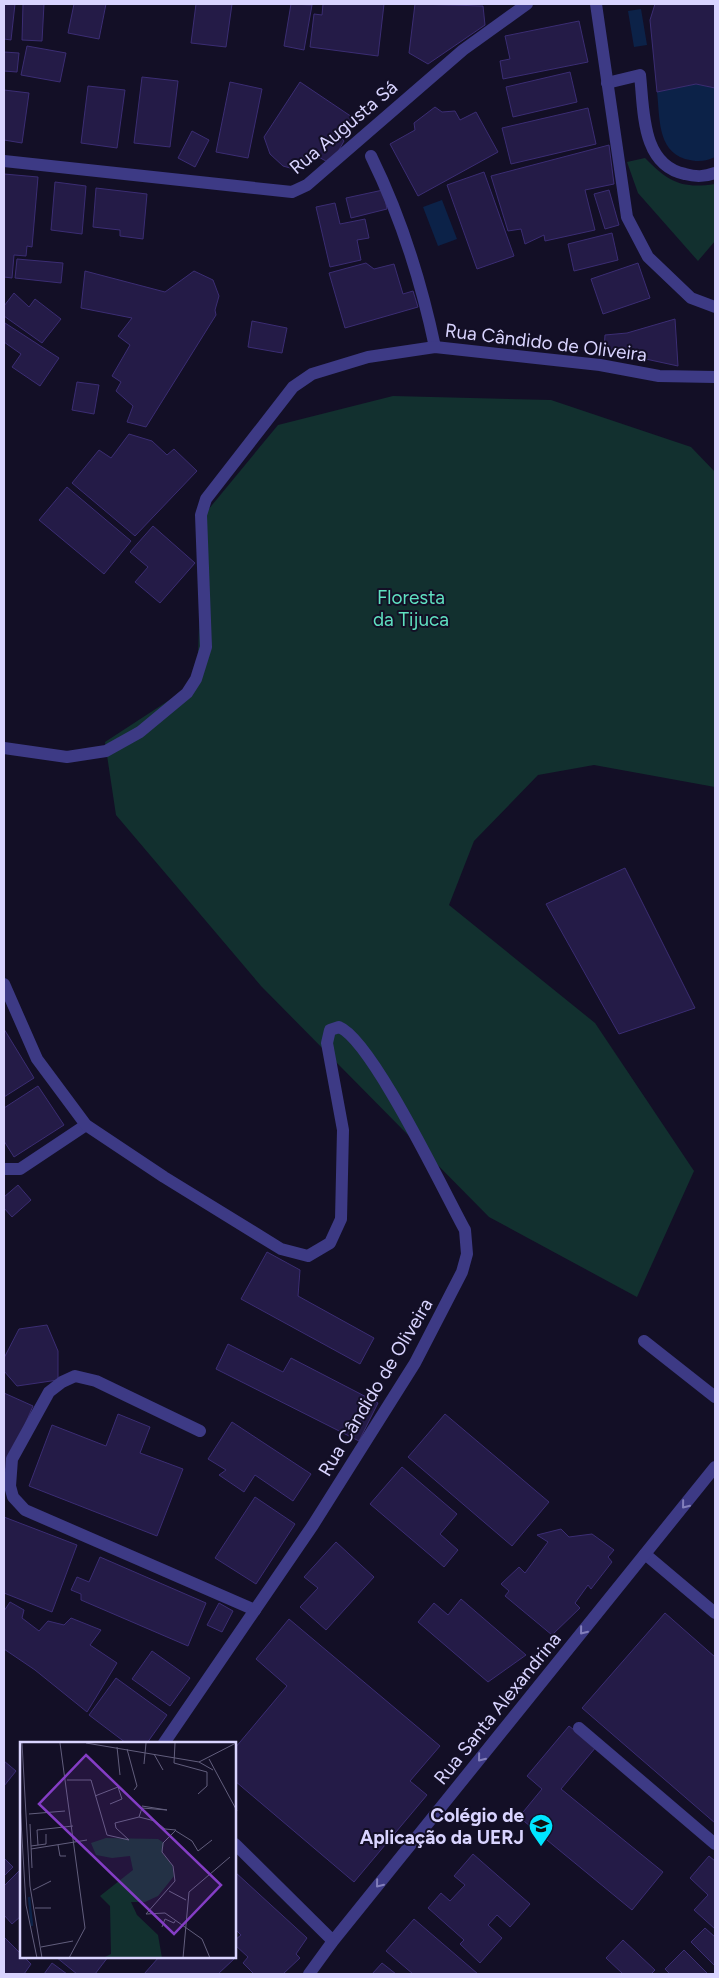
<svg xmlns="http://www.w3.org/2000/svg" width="719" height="1978" viewBox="0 0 719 1978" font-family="Figtree,sans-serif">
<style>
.green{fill:#12302f}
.water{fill:#0c2248}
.building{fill:#241b47;stroke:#3b2d73}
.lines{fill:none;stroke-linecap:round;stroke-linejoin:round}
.lane{stroke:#3d3a85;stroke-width:12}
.street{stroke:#3d3a85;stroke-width:12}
.oneway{stroke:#837fbc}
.labels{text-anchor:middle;stroke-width:4;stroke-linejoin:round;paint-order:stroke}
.street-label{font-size:19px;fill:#d9d4ff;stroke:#130f26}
.park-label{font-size:19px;fill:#5fe0c0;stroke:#130f26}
.poi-label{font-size:19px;font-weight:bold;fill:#d9d4ff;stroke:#130f26;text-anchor:end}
.inset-river{fill:none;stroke:#0c2248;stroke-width:2.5}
.inset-road{fill:none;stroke:#625e7d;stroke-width:1}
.view{fill:#843dc5;fill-opacity:0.15;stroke:#843dc5;stroke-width:2.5}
.inset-edge{fill:none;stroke:#d9d4ff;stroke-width:2.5}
</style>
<rect width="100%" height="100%" fill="#130f26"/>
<path class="green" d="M645,158c24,24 36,31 70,26v57l-17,20 -60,-68 -11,-31z
M393,396l158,4 140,47 24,25v315l-121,-22 -56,10 -64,66 -25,64 146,118 99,148 -57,126 -148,-80 -228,-231 -145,-171 -11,-73 92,-60 6,-166 75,-91z"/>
<path class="water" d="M641,9l6,36 -13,2 -6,-36z
M696,84l19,4v69c-10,5 -18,5 -30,2 -28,-9 -25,-42 -28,-67z
M442,200l15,39 -19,7 -15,-39z"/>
<path class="building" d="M4,4h11l-4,36 -7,-1z
M23,4h21l-2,37 -20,-1z
M74,4h32l-7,35 -31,-6z
M196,4h36l-6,43 -35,-4z
M291,4l21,1 -8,45 -20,-4z
M323,4h61l-6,52 -68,-9 4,-33 8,1z
M415,4l68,2 2,19 -57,39 -19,-11z
M655,4h60v84l-19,-4 -39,8 -7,-72z
M579,21l9,41 -85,17 -3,-18 10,-2 -5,-23z
M27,46l39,7 -6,29 -39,-7z
M4,52l15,1 -2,19 -13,-1z
M570,72l7,30 -64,15 -7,-30z
M142,77l36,4 -8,66 -36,-4z
M230,82l32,7 -14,69 -32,-6z
M300,82l52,35 -12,19 4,5 -13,23 -14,-8 -20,14 -14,-4 -13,-12 -6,-17z
M88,86l37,4 -8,58 -36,-5z
M4,90l25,3 -7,50 -18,-3z
M435,107l7,5 13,-1 5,9 16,-8 22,40 -80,44 -28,-52 25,-14 -1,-7z
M588,108l8,36 -85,20 -9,-36z
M192,131l17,9 -14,27 -17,-9z
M609,145l5,39 -29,6 10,40 -50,11 -1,-6 -19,9 -4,-15 -13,2 -17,-55z
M484,172l30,84 -37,13 -30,-84z
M4,174l34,3 -6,70 -5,-1 -1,10 -12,-1 -2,23 -8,-1z
M55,182l31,4 -4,48 -31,-4z
M96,188l51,6 -4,45 -23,-3v-6l-27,-3z
M383,190l4,19 -36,9 -5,-20z
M609,190l10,35 -14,4 -11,-35z
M335,203l5,21 25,-5 4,19 -12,2 4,20 -31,7 -14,-60z
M612,233l6,27 -44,11 -6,-27z
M17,259l46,4 -2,20 -46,-5z
M366,263l8,6 20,-5 9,30 10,-3 5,16 -73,21 -16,-55z
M638,263l12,35 -47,16 -12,-35z
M85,271l80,21 29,-21 19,9 6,16 -4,14 1,5 -70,112 -19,-5 6,-16 -17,-15 5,-9 -9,-6 18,-31 -12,-9 14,-18 -51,-10z
M14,293l15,14 6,-8 26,20 -19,24 -38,-27v-10z
M675,319l3,47 -74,-16 1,-15 22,-2z
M252,321l35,7 -5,25 -34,-6z
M5,323l54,35 -19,28 -28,-19 9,-13 -17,-12z
M77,382l22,3 -5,29 -22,-4z
M129,434l23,7 15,14 7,-6 23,22 -62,65 -63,-53 27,-33 12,8z
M67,487l64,54 -27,33 -65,-54z
M153,526l42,37 -35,40 -25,-21 13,-15 -18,-15z
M625,868l70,140 -76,26 -73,-130z
M4,1029l30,49 -30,19z
M38,1086l26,39 -50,32 -10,-16v-33z
M18,1185l13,15 -19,17 -8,-9v-11z
M267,1252l33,18 -2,26 76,42 -14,26 -119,-65z
M47,1325l11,26v29l-41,6 -13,-15v-13l15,-29z
M228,1344l55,28 8,-14 87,45 -19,38 -143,-72z
M4,1393l29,13 -29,67z
M118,1414l32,13 -10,26 43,16 -26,67 -128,-50 23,-61 54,21z
M445,1414l104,88 -37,44 -104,-89z
M232,1422l79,52 -18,27 -38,-26 -11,17 -25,-17 7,-5 -18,-11z
M402,1467l55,47 -17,20 18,16 -14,17 -74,-63z
M255,1497l40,27 -39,60 -41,-26z
M4,1517l73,28 -25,67 -48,-19z
M561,1529l8,8 23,-3 22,16 -6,7 4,5 -21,27 -3,-4 -13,18 5,5 -28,27 -47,-39 4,-5 -8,-7 18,-17 6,6 23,-31 -11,-7z
M336,1542l38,35 -48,53 -26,-23 18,-19 -14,-11z
M100,1557l106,46 -18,43 -107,-46v-6l-10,-4 6,-13 12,5z
M461,1599l65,56 -38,27 -70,-60 16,-19 14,12z
M10,1602l14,8 -2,8 17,13 9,-10 16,4 7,-7 30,12 -11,15 27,18 -30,49 -52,-42 -31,-21v-38z
M219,1603l14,8 -11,21 -15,-7z
M665,1613l50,44v166l-133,-115z
M289,1619l151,127 -30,35 17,14 -73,87 -119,-101v-33l52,-62 -31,-27z
M152,1651l38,27 -20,28 -38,-27z
M116,1678l51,37 -20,28h-21l-37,-28z
M569,1726l27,21 -35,42 102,83 -31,38 -113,-93 23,-28 -15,-13z
M4,1761l12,10 -12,15z
M473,1854l57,50 -20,23 -13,-12 -9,10 14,13 -22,25 -20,-19 4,-4 -36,-32 13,-15 9,8 15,-16 -11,-9z
M709,1856l6,5v68l-21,-19 14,-15 -18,-17z
M4,1858l9,9 -9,9z
M21,1869v47l-9,8 -8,-9v-29z
M235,1872l72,66 -11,16 4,4 -17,16h-29l-11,-11 5,-6 -13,-12v-5l6,-5 -6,-6z
M414,1919l64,55h-65l-27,-23z
M705,1928l10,9v29l-24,-24z
M4,1937l27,27 -7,10h-20z
M623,1940l32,30 -4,4h-28l-17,-16z
M684,1950l24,24h-38l-5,-5z
M56,1957h52l-13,17h-18z
M159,1957h73l2,2 -16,15h-74z
M52,1963l15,11h-23z
M382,1963l14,11h-24z"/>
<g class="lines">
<path class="lane" d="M607,83l33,-8c4,35 1,90 45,99 11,3 19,3 30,-1
M371,156c29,59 50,125 64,191
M4,1169h16l66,-44
M644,1341l71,56
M200,1431l-104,-50 -21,-5 -13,6 -13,10 -37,67 -2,27 3,11 12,13 230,100
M645,1554l70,59"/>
<path class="street" d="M596,4l31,213 21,40 43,41 24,9
M4,161l288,31 15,-7 156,-135 64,-46
M4,748l63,9 39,-6 34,-19 47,-39 9,-14 10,-32 -5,-132 5,-16 87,-112 19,-13 56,-17 67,-10 165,18 59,11 56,1
M4,984l33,75 49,66 78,52 117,72 27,7 22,-13 11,-24 2,-89 -16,-87 3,-13 9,-3c33,13 105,165 126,203l2,24 -5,18 -47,91 -102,162 -149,218
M579,1728l136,116
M235,1844l98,97
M309,1974l24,-33 382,-474"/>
</g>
<defs><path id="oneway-chevron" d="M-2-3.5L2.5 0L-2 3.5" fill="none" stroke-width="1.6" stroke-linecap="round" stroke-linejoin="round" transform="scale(1.25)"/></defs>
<g class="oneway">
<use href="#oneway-chevron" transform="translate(685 1505) rotate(129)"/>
<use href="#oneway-chevron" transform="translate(583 1631) rotate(129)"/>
<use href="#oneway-chevron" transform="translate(481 1758) rotate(129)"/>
<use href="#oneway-chevron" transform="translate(379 1884) rotate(129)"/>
</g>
<defs>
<symbol id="school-pin" viewBox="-11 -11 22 30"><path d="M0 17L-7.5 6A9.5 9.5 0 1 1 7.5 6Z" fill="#00e5ff" stroke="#130f26"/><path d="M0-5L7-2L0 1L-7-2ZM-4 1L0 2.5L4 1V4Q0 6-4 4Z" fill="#111"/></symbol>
</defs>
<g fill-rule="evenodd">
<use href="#school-pin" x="527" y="1812" width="28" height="38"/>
</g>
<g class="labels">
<g class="street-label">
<text transform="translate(343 127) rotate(-40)" y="7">Rua Augusta Sá</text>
<text transform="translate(546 342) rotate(7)" y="7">Rua Cândido de Oliveira</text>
<text transform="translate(375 1387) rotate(-59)" y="7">Rua Cândido de Oliveira</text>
<text transform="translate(497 1708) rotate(-51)" y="7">Rua Santa Alexandrina</text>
</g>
<g class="park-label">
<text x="411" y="604">Floresta<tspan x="411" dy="22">da Tijuca</tspan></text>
</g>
<g class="poi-label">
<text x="524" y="1822">Colégio de<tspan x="524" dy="22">Aplicação da UERJ</tspan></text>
</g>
</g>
<g transform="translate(20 1742)">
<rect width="216" height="216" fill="#130f26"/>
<path d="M86,96l52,1 6,4 -2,10 10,12 2,11 -16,20 -13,6h-14l6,13 21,20 4,23h-59l8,-4 -1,-48 -10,-10 33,-26 -3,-14 -18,2 -16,-3 -5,-12z" fill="#12302f"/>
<path class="inset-river" d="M9,155l3,29"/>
<path class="inset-road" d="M2,1l8,143 12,72M40,1l25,185 -16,30M66,1l113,19 14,8M155,1l-1,20 33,9v14l-9,8M97,5l3,28M107,7l10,37 -3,4M134,12l9,16M189,17l28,52M179,20l37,-19M124,22l2,-21M47,38h24l16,55 22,5 -13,-12 -1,-5 24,-6 16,4 10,8 11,1 -13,13 -1,9 11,14 2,15 -29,33 19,-1 37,26 8,19M75,54l23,-9 4,12 -12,5M0,62l6,101 11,53M9,72l36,-3M119,75l3,-9 25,2 -25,-4M10,82l2,44M156,89l16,10 6,10 14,-11M18,103l-1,-15 36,-4M38,103l2,11h6M11,104l15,-2v-10M11,107l56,-9M13,148l18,-9M149,149l17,9M15,166h16M142,185l3,-8 9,4 1,-2M21,205l32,-6M163,216l6,-66 41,-35"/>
<path class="view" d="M66,13l135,130 -47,49 -135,-130z"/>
<rect width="216" height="216" class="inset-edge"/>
</g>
<rect width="719" height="1978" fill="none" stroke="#d9d4ff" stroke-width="10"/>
</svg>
